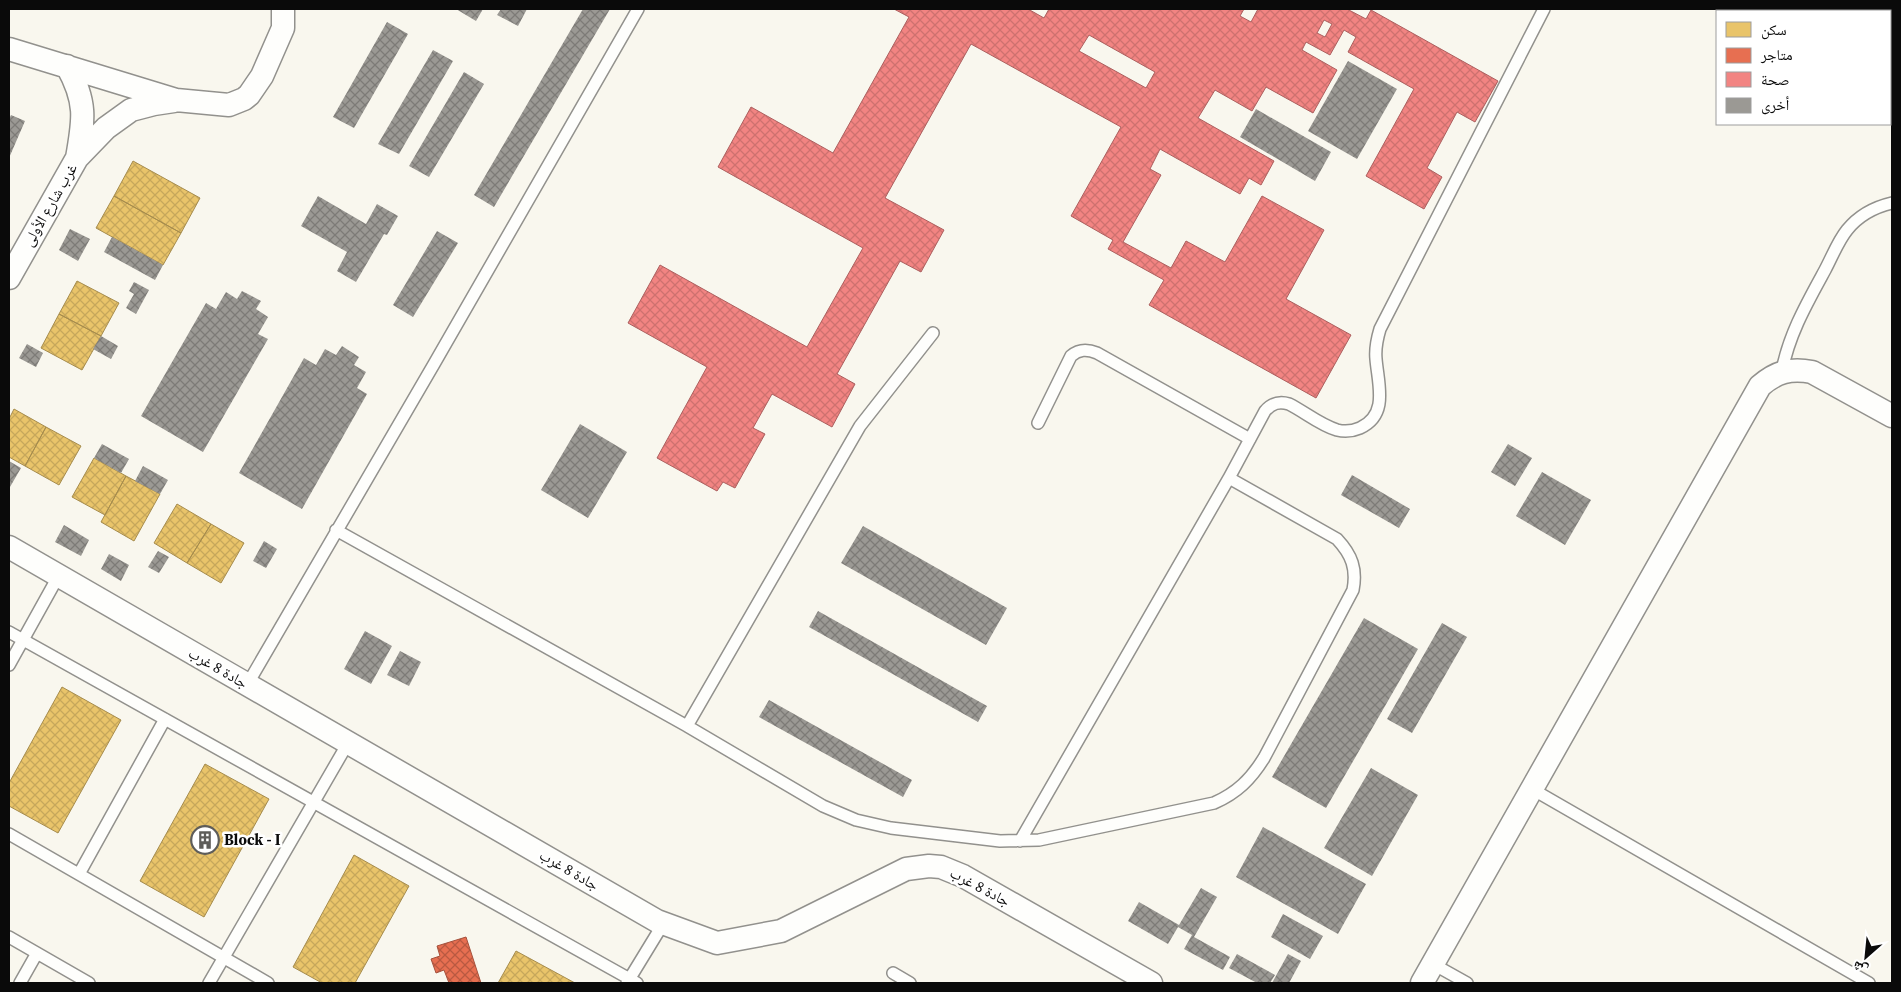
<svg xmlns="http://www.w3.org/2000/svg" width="1901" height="992" viewBox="0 0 1901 992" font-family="'Source Serif 4','Noto Naskh Arabic',serif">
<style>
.homes{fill:url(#homes-cross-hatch);stroke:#a68c4d}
.shops{fill:url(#shops-cross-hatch);stroke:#a5513c}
.health{fill:url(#health-cross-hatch);stroke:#ac5f5e;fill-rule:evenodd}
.building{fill:url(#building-cross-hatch)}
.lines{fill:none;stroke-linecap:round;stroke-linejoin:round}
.service-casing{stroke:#92918d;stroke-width:14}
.minor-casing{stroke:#92918d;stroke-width:25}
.service{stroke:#fefefc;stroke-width:11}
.minor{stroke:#fefefc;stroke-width:22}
.labels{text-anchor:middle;stroke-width:5;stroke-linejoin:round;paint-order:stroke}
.street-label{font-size:15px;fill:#0a0a0a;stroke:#fff}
.poi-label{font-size:15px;font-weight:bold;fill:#0a0a0a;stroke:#fff;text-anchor:start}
</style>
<defs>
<pattern id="homes-cross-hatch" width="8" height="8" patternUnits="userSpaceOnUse" patternTransform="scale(1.25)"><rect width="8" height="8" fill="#e9c46a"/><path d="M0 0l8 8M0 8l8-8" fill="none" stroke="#c6a75b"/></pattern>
<pattern id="shops-cross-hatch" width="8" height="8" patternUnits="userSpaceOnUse" patternTransform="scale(1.25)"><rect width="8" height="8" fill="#e76f51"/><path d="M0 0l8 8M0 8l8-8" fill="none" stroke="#b95941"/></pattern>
<pattern id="health-cross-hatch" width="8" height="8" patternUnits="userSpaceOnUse" patternTransform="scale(1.25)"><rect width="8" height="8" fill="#f28482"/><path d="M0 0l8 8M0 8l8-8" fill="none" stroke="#ce716f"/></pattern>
<pattern id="building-cross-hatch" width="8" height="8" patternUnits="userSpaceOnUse" patternTransform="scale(1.25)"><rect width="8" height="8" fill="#9b9994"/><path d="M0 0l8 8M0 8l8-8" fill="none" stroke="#7d7b77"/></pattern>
</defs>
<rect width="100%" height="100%" fill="#f9f7ee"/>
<path class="homes" d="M133,161l67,37 -19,35 -67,-37z
M114,196l67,37 -18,32 -67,-37z
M77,281l42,22 -18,33 -42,-22z
M59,314l42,22 -19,34 -41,-22z
M14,409l32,18 -21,39 -16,-9v-38z
M46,427l35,19 -22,39 -34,-19z
M94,458l32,18 -21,39 -33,-18z
M126,476l34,18 -26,47 -33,-19z
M177,504l34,20 -24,39 -33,-20z
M211,524l33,19 -23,40 -34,-20z
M62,687l59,33 -63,113 -49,-27v-23z
M205,764l64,35 -65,118 -64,-36z
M354,855l55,31 -54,97h-33l-29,-16z
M516,951l59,32h-77z"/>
<path class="shops" d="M466,937l15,46h-32l-5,-13 -8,3 -5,-14 9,-3 -3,-10z"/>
<path class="health" d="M894,9h134l16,9 5,-9h195l-4,7 11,6 7,-13h89l19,10 5,-9 127,71 -23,41 -18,-10 -30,56 15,9 -18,32 -58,-33 48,-87 -66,-37 8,-15 -12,-7 -14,25 -24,-13 -4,8 35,20 -24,43 -47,-26 -14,24 -37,-21 -17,28 76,43 -13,24 -12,-7 -9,16 -80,-45 -10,20 11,6 -38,67 48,26 15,-27 39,21 37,-66 62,34 -38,69 65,36 -35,63 -167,-93 15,-25 -56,-31 5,-9 -42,-24 50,-89 -150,-83 -86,154 59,32 -23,42 -21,-11 -63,113 18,10 -23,43 -60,-33 -19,34 12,6 -30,54 -12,-6 -6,9 -60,-33 50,-91 -79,-44 32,-58 147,82 56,-99 -145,-81 33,-60 82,46 76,-136zM1324,20l8,4 -7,13 -8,-4zM1089,35l66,37 -9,16 -67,-37z"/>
<path class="building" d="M456,9h27l-7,12z
M501,9h26l-9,17 -21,-11z
M583,9h27l-116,198 -20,-12z
M387,22l21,12 -54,94 -21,-11z
M433,50l20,11 -54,93 -21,-10z
M1348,61l49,28 -40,70 -49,-28z
M464,72l20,12 -55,93 -20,-11z
M1256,109l75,43 -16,29 -75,-44z
M11,115l14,6 -16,37v-39z
M318,196l48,28 11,-20 21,12 -11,19 -3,-1 -28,48 -19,-11 10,-19 -46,-26z
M70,229l20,10 -12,22 -19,-11z
M437,231l21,12 -45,74 -20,-12z
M112,237l51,28 -8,15 -51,-28z
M134,282l15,8 -13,24 -10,-6 8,-14 -5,-3z
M242,291l19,10 -5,8 12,8 -10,17 10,5 -65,113 -62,-36 65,-113 10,6 10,-17 11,7z
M101,336l17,10 -7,13 -18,-10z
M27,344l16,9 -7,14 -17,-9z
M342,346l17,11 -5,8 12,7 -9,16 10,6 -65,115 -63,-36 65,-115 12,7 9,-16 11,6z
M580,424l47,28 -39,66 -47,-28z
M102,444l27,15 -8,14 -27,-15z
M1508,444l24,14 -17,28 -24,-14z
M9,461l12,7 -11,19 -1,-1z
M143,466l25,14 -8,14 -25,-13z
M1542,472l49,28 -26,45 -49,-29z
M1352,475l58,34 -11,19 -58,-33z
M64,525l25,15 -8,16 -26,-14z
M863,526l144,82 -21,37 -145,-82z
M264,541l13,8 -11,19 -13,-7z
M158,551l11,6 -10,16 -11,-6z
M109,554l20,11 -8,16 -20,-12z
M818,611l169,95 -9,16 -169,-95z
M1364,618l54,31 -92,159 -54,-31z
M1442,623l25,14 -55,96 -25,-14z
M365,631l27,15 -21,38 -27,-15z
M400,651l21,11 -12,24 -22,-11z
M769,700l143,80 -9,17 -144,-80z
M1371,768l47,27 -46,81 -48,-28z
M1263,827l103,57 -28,50 -102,-57z
M1201,888l16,9 -23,40 36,20 -7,13 -39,-21 8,-14 -14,-8 -10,17 -40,-23 11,-19 40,23z
M1283,914l40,22 -13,23 -39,-22z
M1237,954l38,21 -5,8h-13l-28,-15z
M1288,954l13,7 -12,22h-17z"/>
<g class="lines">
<defs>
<path id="service" d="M1782,371c7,-37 25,-68 43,-101 7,-13 13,-29 22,-40 12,-15 28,-23 45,-27
M1038,423l33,-67c8,-7 16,-7 26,-3l153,86
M336,530l351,196 136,80 33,14 35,8 109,13 39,-1 175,-37c23,-10 37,-24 50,-45l89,-168c4,-21 -1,-35 -16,-51l-108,-61
M9,632l628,351
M9,665l50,-90
M247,685l187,-321 204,-355
M687,726l173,-300 73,-93
M1532,789l337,194
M9,834l259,149
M1020,841l209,-363 36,-67c7,-8 14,-10 24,-7 16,8 31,21 48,26 8,2 16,1 23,-2 29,-13 18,-44 16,-69 -1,-10 1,-20 4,-30l164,-320
M79,874l86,-155
M9,937l80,46
M1433,964l34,19
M893,973l17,10
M20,983l17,-30
M209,983l139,-240
M627,983l36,-59"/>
<path id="minor" d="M9,49l167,51 53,5 15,-6 5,-4 13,-19 21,-48v-19
M67,66c20,36 17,53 10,92
M9,278l68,-120 29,-30 25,-18 23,-6 20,-3
M9,547l648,374 60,22 64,-12 125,-62 23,-3 12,1 22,9 188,107
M1422,983l338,-597c16,-14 30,-18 52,-14l80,44"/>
</defs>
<use href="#service" class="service-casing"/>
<use href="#minor" class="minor-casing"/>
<use href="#service" class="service"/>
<use href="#minor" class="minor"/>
</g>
<defs>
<symbol id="building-ring" viewBox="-11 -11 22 22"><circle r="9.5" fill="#fff" stroke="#5e5d5a" stroke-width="1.5"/><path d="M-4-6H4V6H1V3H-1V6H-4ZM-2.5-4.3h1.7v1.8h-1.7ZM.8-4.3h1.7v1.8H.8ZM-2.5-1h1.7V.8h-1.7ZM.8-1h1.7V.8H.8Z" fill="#5e5d5a"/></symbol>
</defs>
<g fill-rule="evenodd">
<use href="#building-ring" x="189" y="824" width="32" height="32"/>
</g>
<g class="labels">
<g class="street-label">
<text transform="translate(50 205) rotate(-60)" y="5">غرب شارع الأولى</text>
<text transform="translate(218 668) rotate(30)" y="5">جادة 8 غرب</text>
<text transform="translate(569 870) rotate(30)" y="5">جادة 8 غرب</text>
<text transform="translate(980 887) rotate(28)" y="5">جادة 8 غرب</text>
</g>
<g class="poi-label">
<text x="224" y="845">Block - I</text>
</g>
</g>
<rect width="1901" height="992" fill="none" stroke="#0a0a0a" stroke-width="20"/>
<rect x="1716" y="10" width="175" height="115" fill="#ffffff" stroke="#9d9d9d"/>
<rect x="1726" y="22" width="25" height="15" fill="#e9c46a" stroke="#9d9d9d"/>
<text x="1761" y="35" font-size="15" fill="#0a0a0a">سكن</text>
<rect x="1726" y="48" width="25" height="15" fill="#e76f51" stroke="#9d9d9d"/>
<text x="1761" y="60" font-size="15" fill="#0a0a0a">متاجر</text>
<rect x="1726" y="72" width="25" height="15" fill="#f28482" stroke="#9d9d9d"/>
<text x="1761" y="85" font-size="15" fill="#0a0a0a">صحة</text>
<rect x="1726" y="98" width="25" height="15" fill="#9b9994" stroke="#9d9d9d"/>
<text x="1761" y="110" font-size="15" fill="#0a0a0a">أخرى</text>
<g transform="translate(1866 957) rotate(207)" stroke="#ffffff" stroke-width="4" paint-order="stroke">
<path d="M0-4L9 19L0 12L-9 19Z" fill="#0a0a0a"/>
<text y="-8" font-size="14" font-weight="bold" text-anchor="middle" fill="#0a0a0a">ش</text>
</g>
</svg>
